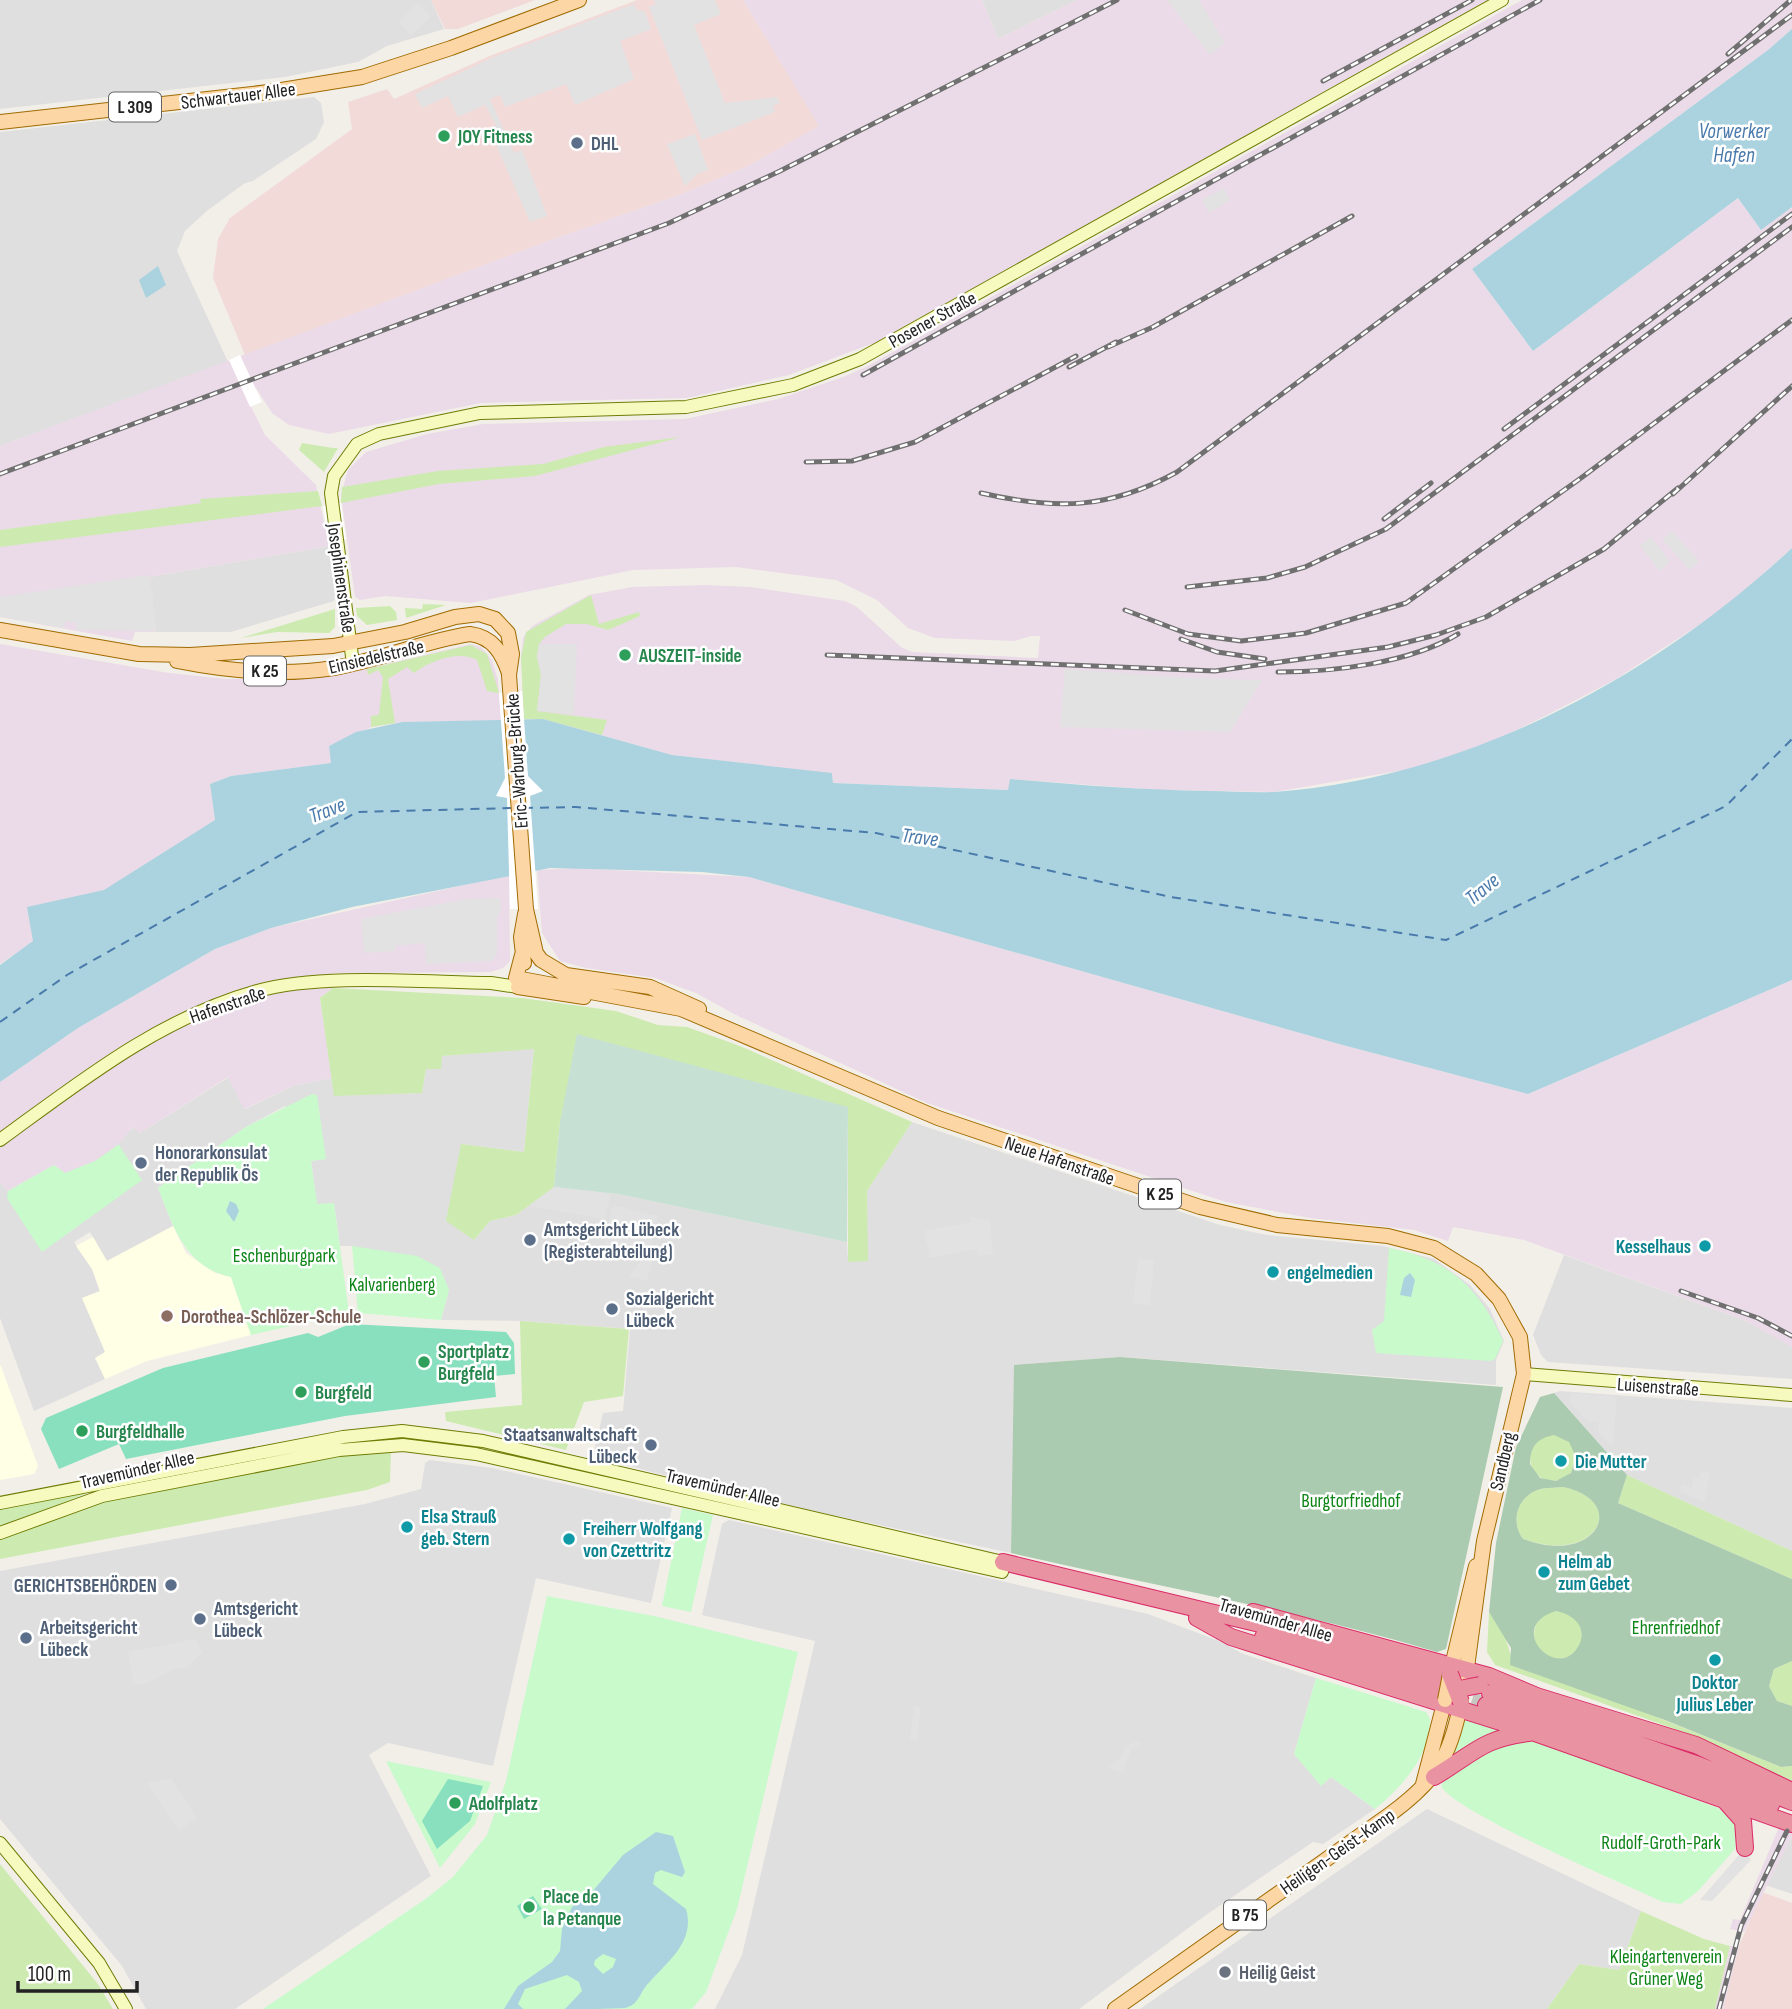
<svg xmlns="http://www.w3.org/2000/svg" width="1792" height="2009" viewBox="0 0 1792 2009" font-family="'Sofia Sans Condensed',sans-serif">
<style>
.residential{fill:#e0dfdf}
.commercial{fill:#f2dad9}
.industrial{fill:#ebdbe8}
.education{fill:#ffffe5}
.grass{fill:#cdebb0}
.wetland{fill:#c6e0d4}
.cemetery{fill:#aacbaf;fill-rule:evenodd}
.park{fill:#c8facc}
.pitch{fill:#88e0be}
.parking{fill:#e2e2e2}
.water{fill:#aad3df;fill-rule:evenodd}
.pier{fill:#fff}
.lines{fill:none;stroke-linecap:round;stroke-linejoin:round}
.ferry{stroke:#4a7aab;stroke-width:2;stroke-dasharray:9 7;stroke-linecap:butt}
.highway-tunnel{stroke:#c8c6c1;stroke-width:16;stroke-dasharray:16 8;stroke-linecap:butt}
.secondary-casing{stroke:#707d05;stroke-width:14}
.primary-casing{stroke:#a06b00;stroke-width:16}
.highway-casing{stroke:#dc2a67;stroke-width:18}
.secondary{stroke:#f7fabf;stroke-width:12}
.primary{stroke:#fcd6a4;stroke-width:14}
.highway{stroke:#e892a2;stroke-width:16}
.rail-casing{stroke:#707070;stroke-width:5}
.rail{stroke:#fff;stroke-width:2.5;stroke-dasharray:8;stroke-linecap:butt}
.primary-bridge-casing{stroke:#a06b00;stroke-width:16;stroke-linecap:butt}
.highway-bridge-casing{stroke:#dc2a67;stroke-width:18;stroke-linecap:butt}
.primary-bridge{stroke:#fcd6a4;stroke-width:14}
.highway-bridge{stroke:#e892a2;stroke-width:16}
.leisure-dot{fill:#2e9e5b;stroke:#fff;stroke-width:2.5}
.service-dot{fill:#5c6f8a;stroke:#fff;stroke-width:2.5}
.culture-dot{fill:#0f9aa8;stroke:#fff;stroke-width:2.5}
.education-dot{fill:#8d6e63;stroke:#fff;stroke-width:2.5}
.worship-dot{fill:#6b7280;stroke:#fff;stroke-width:2.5}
.labels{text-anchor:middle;stroke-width:5;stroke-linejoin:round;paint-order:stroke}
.shield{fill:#fff;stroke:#646464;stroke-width:2}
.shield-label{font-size:18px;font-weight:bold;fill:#222}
.street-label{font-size:19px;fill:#222;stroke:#fff}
.leisure-label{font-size:19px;font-weight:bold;fill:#27864d;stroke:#fff;text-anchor:start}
.service-label{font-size:19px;font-weight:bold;fill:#4e5e75;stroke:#fff;text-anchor:start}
.culture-label{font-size:19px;font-weight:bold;fill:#0d838f;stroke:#fff;text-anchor:start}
.park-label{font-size:19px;fill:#0c8416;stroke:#fff}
.education-label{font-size:19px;font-weight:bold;fill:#785e54;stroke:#fff;text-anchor:start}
.worship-label{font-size:19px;font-weight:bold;fill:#5b616d;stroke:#fff;text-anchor:start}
.water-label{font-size:21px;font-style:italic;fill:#4a7aab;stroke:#fff}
</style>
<rect width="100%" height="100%" fill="#f2efe9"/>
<path class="residential" d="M0,0h431l13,29 -57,17 -29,16 -73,15 -285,32z
M982,0h95l-79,39z
M314,97l7,6 3,19 -8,17 -63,42 -8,2 -37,27 -23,21 -8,20 51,111 -228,84v-314z
M329,546l7,45 -2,10 -103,31h-75l-7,-55z
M534,1048l-10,104 -63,-8 13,96 16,-19 26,-6 38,-28 64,7 229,48 1,19h19v-70l45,-69 308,103 47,10 116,11 51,13 36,26 20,24 14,32 -8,19v25l-376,-28 -105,8 -4,188 -277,-59 -141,-38 10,-43 20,-2 7,-82 -109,-8 -80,-1 8,-30 -97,-44h-12l-6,-43 -17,2 -6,-44 14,-2 -40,-53 -39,21 -88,61 15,38 -66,35 -17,-29 -16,10 18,27 8,23 -18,6 24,54 -10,6 9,21 -71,32 -34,-93v-136l8,9 109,-49 17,-15 6,6 89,-56 16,32 50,-24 37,-7 2,17 88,-2 4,-24 16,-13z
M1564,1255l180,65 40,21 8,6v32l-244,-17 -7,-7 -8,-20z
M1560,1391l232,17v143l-165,-76 -73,-82z
M430,1460l62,8 180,40 -21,95 -115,-25 -43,188 -105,-23 -19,12 62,121 -196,133h-89l-24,-43 -122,-147v-248l365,-67 56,-15 4,-26z
M729,1520l419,94 76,29 17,10 75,25 -22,76 27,31 10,-8 44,32 -52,35 -10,-2 -107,73 -127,94h-364l27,-54 73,-314 -113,-26 20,-91z
M1427,1809l214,102 -22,59 -40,-6 -32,45h-407z
M1792,1836v58l-27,-9z"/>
<path class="commercial" d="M431,0h104l-77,29h-13z
M637,0h106l77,126 -72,40 -66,28 -131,46 -306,115 -32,-77 5,-39 12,-21 122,-89 -4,-27 39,-13 7,10 98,-44z
M1762,1892l30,11v106h-69l16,-63z"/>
<path class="industrial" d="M743,0h239l16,39 79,-39h416l-164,92 -60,30 -393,223 -5,-1 -82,31 -102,23 -206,5 -152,31 -40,-9 -17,-12 -16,-25 -12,4 21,43 51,50 13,61 -180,31 7,55h-21l-3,9 -132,-24v-171l551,-206 131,-46 66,-28 71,-40z
M1522,0h270v29l-24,21 -296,219 61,82 205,-153 23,32 31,-23v341l-67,60 -109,71 -65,34 -65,32 -70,23 -142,24 -116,-2 -148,-11 -1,11 -176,-7 -1,-9 -160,-19 -129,-36h-19l-3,-61 2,-20 9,-12 57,-31 43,-8 75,-2 43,2 95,14 12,6 44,40 11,5 126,6 2,-22h-9l-17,5 -79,-3 -27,-10 -31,-28 -41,-20 -100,-13 -103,3 -162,33 -86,-7 -25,4 -5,-3 -14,-102 7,-25 18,-18 61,-18 56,-10 202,-5 93,-20 65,-22 23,-10z
M0,644l169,29 58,6h46l57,-2 141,-33 10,3 11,13 6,20 3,41 -99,1 -30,5 -43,19 3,17 -101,13 -21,8 5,36 -215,144z
M575,868l174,9 590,167 189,50 264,-114v367l-48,-27 -220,-80 -71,-13 -5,14 -34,-11 -104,-12 -84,-16 -299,-99 -191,-88 -40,-22 -41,-15 -69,-10 -26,-7 -18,-28 -5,-63z
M509,875l1,86 -7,7 -12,4 -158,1v15l-13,10 12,80 -37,7 -51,24 -16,-32 -88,56 -7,-6 -15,18 -23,16 -30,12 -11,-8 -46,26 -8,-9v-100l78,-54 137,-79 56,-21z
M1779,1827l13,4v5l-48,96 -14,-3 3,-10 7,1z
M1730,1946h9l-16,63h-8z"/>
<path class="education" d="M173,1226l13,27 29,20 16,4 20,58 -104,26 -42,18 -10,-21 10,-6 -23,-54 18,-7 -8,-22 -16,-23 17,-9 14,24z
M0,1364l38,102 -4,8 -34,6z"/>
<path class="grass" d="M681,437l-146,39 -96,8 -98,19 1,-16 96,-16 105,-7 61,-17z
M302,443l31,5h5l-14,24 -25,-22z
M318,491l4,15 -322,41v-17l201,-27 -1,-4z
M591,595l8,29 40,-12 1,4 -32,14 -21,-6h-21l-21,13 -6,7 -2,13 4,18 -4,36 70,9 -5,15 -59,-16h-19l-3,-61 5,-26z
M423,604l23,1 -40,13 -1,-10 17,1z
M390,606l6,6 1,8 -30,5 -10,-9 -1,-8z
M335,609v18l-6,6 -52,-1 -36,6z
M471,645l16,9 12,39 -12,-2 -10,-31c-19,-10 -47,1 -63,13l-7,-6 -19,12 7,44 -24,4v-11l8,-1 4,-38 -5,-7 -10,5 -1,-6z
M333,988l189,10 94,13 42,14 29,2 53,19 172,76 -45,69 1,70 -20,1v-155l-288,15 -6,65 -38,28 -26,6 -16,19 -28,-19 15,-77 63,8 10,-103 -92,7 -1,13h-15l-4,24 -88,3 -14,-98z
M520,1321l109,8 -6,67 -39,6 -18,48 -120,-29 -1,-9 77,-7z
M1530 1458a23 23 0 1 1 46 0a23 23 0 1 1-46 0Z
M379,1449l12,3 -1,30 -23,8 -367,69v-20l91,-38z
M1627,1475l165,76v28l-174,-76z
M1563,1487c67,14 34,79 -40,52 -12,-16 -7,-39 12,-48 8,-4 19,-3 28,-4z
M88,1493l-88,35v-21z
M1534 1635a24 24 0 1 1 48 0a24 24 0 1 1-48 0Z
M1489,1612l15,21 8,26 269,108 11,-1v15l-95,-44 -202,-72 -8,-13z
M1792,1661v45l-15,-5 -8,-15 5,-17z
M0,1864l98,120 15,25h-113z
M1641,1911l63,28 26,7 -15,63h-168l32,-45 40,6z"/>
<path class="wetland" d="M577,1034l271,73 -1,135 -229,-48 -64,-7 6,-65z"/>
<path class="cemetery" d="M1120,1357l383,30 -57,262 -9,3c-140,-42 -283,-66 -426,-99l3,-188z
M1554,1393l73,82 -9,28 174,76v82l-18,8 -5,17 8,15 15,5v60l-11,1 -116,-47 -155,-55 1,-17 -22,-36 7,-69 20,-96 24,-50zM1554,1435l15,7 7,15 -5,16 -15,8 -16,-3 -10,-14c0,-17 7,-26 24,-29zM1563,1487c67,14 34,80 -40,52 -12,-16 -7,-39 12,-48 8,-4 19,-3 28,-4zM1556,1611c17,3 32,16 23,34 -20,39 -76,-18 -23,-34z"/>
<path class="park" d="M312,1094l5,1 9,64 -15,2 6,43 17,-1 15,110 -98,22 -20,-58c-46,-10 -57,-49 -73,-89l88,-61z
M117,1142l25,38 -100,72 -35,-54 1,-7 46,-26 11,8 30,-12 23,-16z
M352,1246l65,10 23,12 9,22 -8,30 -83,-7z
M1389,1248c59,11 90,39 114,93l-8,18 -5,2 -114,-8 -4,-23 12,-9z
M682,1508l31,7 -22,97 -29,-6z
M547,1596l107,20 144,36 -61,257 -31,83 -14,17h-429l164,-111 26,-21 34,-42 19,-54z
M1316,1678l110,34 4,7c2,35 -30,70 -55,90l-44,-32 -10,9 -27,-32z
M1468,1719l48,12 -64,25 11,-33z
M1530,1739l188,69 19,17 -2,24 -37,42 -17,13 -18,-2c-37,-17 -209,-90 -222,-116 14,-34 57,-39 89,-47z
M386,1761l105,21 -16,42 -35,44z"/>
<path class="pitch" d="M350,1324l156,8 8,11 1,31 -21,2 2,21 -151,19 -219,43 -7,-15 -60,25 -18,-40 5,-11 117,-50 145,-35 10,4z
M448,1779l35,7 -13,35 -33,28 -15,-28z
M533,1896l9,13 -18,10 -7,-13z"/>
<path class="parking" d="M654,0h61l6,14 -27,11 31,78 52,-6 3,6 -7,3 2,6 -73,28 -53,-133 7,-3z
M1167,0h32l26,43 -15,12z
M418,3l13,14 -20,18 -13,-14z
M634,4l2,5 9,3 6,17 -31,12 14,38 -59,26 -9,-21 -61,23 -5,-12 -10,4 24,54 8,-3 25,66 -17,6 -32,-73 -7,-21 5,-3 -11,-20 -27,12 -10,-21 -26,12 -7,-14 79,-37z
M695,134l13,36 -11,4 -12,12 -18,-42z
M1224,188l6,12 -21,13 -7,-13z
M1672,531l27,30 -9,9 -28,-31z
M1651,537l19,25 -11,9 -19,-26z
M148,575l5,20 2,36 -79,-1 1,-7 -11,-2 -2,7 -64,-11v-20z
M539,644h38l-3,70 -37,-3 4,-36 -4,-18z
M1065,669l125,9 72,2 -32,52 -170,-5z
M500,898l1,11 -4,8v37l-5,7 -66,3 -1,-21 -30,3v5l-31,2 -3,-34 106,-20z
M554,1187l57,7 -7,25 -74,-13z
M613,1205l45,11 -10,43 4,2 -5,20 -18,-5 13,-17 -39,-10z
M970,1217l20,3 3,34 -15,2 -2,-7 -46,9 -6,-27 47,-9z
M1138,1259l16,1 -4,45 -17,-1z
M1571,1393l46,4 -4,50 -15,-15 1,-11h-12l-17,-19z
M1700,1472l10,1 -5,29 -26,-11 3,-7 10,4 1,-10h6z
M195,1639l8,13 -18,17 -7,-2 -30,16 -15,2 -5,-33z
M914,1706l7,1 -4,33 -7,-1z
M1138,1741l4,2 -11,7 -9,23 -15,-5 12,-9 7,-13z
M171,1778l26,40 -18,13 -32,-48z
M1745,1848l6,12 -39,41 -12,-1z"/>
<path class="water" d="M1792,29v178l-31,23 -23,-32 -205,153 -61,-82 296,-219z
M158,266l8,19 -20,13 -7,-18z
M1792,548v432l-264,114 -189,-50 -590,-167 -47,-5 -152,-4 -198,39 -81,21 -56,21 -137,79 -78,54v-117l33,-24 -6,-34 77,-17 111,-70 -5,-36 21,-8 100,-13 -2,-17 27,-14 46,-10 141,-3 129,36 160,18 1,10 175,7 2,-11c67,6 133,11 200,12 21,0 43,2 64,1 192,-14 379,-114 518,-244z
M230,1201l6,3 3,7 -5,11 -8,-11z
M1410,1273l5,7 -4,17 -11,-2 4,-17z
M656,1832l17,4 12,36 -3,5 -21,-7 -6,3 -2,11 33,25c10,34 -21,54 -40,77 -7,9 -8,19 -21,22 -18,1 -41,1 -60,1l17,-18 -3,-9 -12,-7 -42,14 -7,15 5,5h-19l14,-23 34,-24 8,-11 2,-22 10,-22 20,-15 31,-37zM603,1954l13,5 -3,8 -10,7 -9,-9 1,-5z"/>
<path class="pier" d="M240,355l22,47 -12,5 -21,-47z
M341,503l5,36 -18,2 -5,-35z
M522,691l6,85 15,15 -13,5 8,113h-28l-3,-111 -11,-2 9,-18 -6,-85z"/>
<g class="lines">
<path class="ferry" d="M524,808l52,-1 300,26 295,64 275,43 280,-134 66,-67
M0,1022l67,-47 290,-163 155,-4"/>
<path class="highway-tunnel" d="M1449,1693l37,12"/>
<defs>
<path id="secondary" d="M353,664l-22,-171 3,-17 23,-32 22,-10 101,-21 206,-6 107,-22 67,-26 642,-359
M0,1140c81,-59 158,-121 257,-149 64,-18 165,-9 234,-8l27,4
M1524,1374l268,21
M0,1503l343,-66 59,-6 81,10 520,121
M0,1533l102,-37 237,-46 64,-5 73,9 526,118
M0,1843l99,120 27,46"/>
<path id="primary" d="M0,122l269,-30 93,-15 89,-29 128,-48
M0,630l139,24 51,1 143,-9 72,-14 50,-15 24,-3 16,5 13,14 4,21 -3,21 17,234 10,44 5,7 25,15 84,12 49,22
M177,661c50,10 106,15 157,7 46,-8 90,-27 136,-34 23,3 32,19 39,39
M522,955l-6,23 165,31 257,109 262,89 77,18 111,11 46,12 42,26 23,25 21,38 4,37 -40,167 -18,134
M524,963l-3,-26 4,-23
M518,987l66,10
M1450,1674l26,-108
M1423,1784l22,-84
M1115,2009l274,-194c47,-34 61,-57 72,-113"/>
<path id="highway" d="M1003,1562l261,63 172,52
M1253,1612l236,64 50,21
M1197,1618l34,19 304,96 257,91
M1263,1637l170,51
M1490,1693l206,71 96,38
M1530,1694l166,51 96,46
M1486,1705l87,27 198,73
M1434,1777c38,-22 48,-39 95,-44
M1726,1802l17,19 2,27"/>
</defs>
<use href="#secondary" class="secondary-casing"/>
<use href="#primary" class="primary-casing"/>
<use href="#highway" class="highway-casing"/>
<use href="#secondary" class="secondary"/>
<use href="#primary" class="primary"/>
<use href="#highway" class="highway"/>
<defs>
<path id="rail" d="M1728,54l63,-54
M1323,81l149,-81
M1108,347l45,-20 199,-111
M1069,367l47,-25
M863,375l677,-375
M1504,429l288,-215
M806,462l46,-1 63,-19 161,-86
M0,474l669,-251 111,-52 337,-171
M981,493c75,17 127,17 196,-21l615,-457
M1673,494l119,-108
M1384,519l47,-36
M1187,587l80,-9 38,-11 81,-38 406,-302
M1125,610l63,24 53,7 65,-8 100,-30 175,-125 211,-158
M1181,639l36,13 48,7
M827,655l388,16 173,-24 48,-12 50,-18 118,-68 74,-61
M1278,672c56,0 132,-9 180,-38
M1681,1291l77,27 34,18
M1719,2009l22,-83 46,-95"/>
</defs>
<use href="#rail" class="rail-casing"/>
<use href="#rail" class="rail"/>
<defs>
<path id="primary-bridge" d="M1445,1700l5,-26"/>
<path id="highway-bridge" d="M1450,1674l11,28
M1464,1688l16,-3"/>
</defs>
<use href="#primary-bridge" class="primary-bridge-casing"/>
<use href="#highway-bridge" class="highway-bridge-casing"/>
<use href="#primary-bridge" class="primary-bridge"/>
<use href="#highway-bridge" class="highway-bridge"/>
</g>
<g class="leisure-dot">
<circle cx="444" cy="136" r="7"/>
<circle cx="625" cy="655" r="7"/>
<circle cx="424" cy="1362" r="7"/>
<circle cx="301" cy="1392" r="7"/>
<circle cx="82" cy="1431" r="7"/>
<circle cx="455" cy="1803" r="7"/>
<circle cx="529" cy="1907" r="7"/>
</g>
<g class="service-dot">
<circle cx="577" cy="143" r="7"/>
<circle cx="141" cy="1163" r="7"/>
<circle cx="530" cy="1240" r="7"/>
<circle cx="612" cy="1309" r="7"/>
<circle cx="651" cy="1445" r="7"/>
<circle cx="171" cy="1585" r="7"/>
<circle cx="200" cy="1619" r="7"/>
<circle cx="26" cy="1638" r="7"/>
</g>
<g class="culture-dot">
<circle cx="1705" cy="1246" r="7"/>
<circle cx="1273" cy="1272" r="7"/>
<circle cx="1561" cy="1461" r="7"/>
<circle cx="407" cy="1527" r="7"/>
<circle cx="569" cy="1539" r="7"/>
<circle cx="1544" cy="1572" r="7"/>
<circle cx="1715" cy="1660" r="7"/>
</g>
<circle class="education-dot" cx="167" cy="1316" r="7"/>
<circle class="worship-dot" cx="1225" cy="1972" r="7"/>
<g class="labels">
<g class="shield">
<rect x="109" y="92.5" width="52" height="29" rx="5"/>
<rect x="244" y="656.5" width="42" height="29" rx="5"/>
<rect x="1139" y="1179.5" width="42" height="29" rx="5"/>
<rect x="1224" y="1900.5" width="42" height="29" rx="5"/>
</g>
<g class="shield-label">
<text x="135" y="113">L 309</text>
<text x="265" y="677">K 25</text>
<text x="1160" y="1200">K 25</text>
<text x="1245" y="1921">B 75</text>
</g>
<g class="street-label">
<text transform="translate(238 95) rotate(-7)" y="7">Schwartauer Allee</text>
<text transform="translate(932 319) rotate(-29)" y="7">Posener Straße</text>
<text transform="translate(342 578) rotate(82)" y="7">Josephinenstraße</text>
<text transform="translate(376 656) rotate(-13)" y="7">Einsiedelstraße</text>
<text transform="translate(516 761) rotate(-94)" y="7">Eric-Warburg-Brücke</text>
<text transform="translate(227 1004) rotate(-19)" y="7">Hafenstraße</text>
<text transform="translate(1060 1160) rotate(19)" y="7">Neue Hafenstraße</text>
<text transform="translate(1658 1386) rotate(4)" y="7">Luisenstraße</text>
<text transform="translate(1502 1461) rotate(-77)" y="7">Sandberg</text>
<text transform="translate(137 1469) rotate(-13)" y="7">Travemünder Allee</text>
<text transform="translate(723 1487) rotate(13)" y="7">Travemünder Allee</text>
<text transform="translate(1276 1619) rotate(16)" y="7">Travemünder Allee</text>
<text transform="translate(1337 1851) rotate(-35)" y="7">Heiligen-Geist-Kamp</text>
</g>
<g class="leisure-label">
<text x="458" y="143">JOY Fitness</text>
<text x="639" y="662">AUSZEIT-inside</text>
<text x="438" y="1358">Sportplatz<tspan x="438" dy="22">Burgfeld</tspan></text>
<text x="315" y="1399">Burgfeld</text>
<text x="96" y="1438">Burgfeldhalle</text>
<text x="469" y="1810">Adolfplatz</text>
<text x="543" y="1903">Place de<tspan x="543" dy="22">la Petanque</tspan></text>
</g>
<g class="service-label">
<text x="591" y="150">DHL</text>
<text x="155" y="1159">Honorarkonsulat<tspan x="155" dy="22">der Republik Ös</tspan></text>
<text x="544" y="1236">Amtsgericht Lübeck<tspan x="544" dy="22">(Registerabteilung)</tspan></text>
<text x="626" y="1305">Sozialgericht<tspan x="626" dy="22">Lübeck</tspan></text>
<text x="637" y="1441" text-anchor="end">Staatsanwaltschaft<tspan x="637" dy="22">Lübeck</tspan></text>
<text x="157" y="1592" text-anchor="end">GERICHTSBEHÖRDEN</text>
<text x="214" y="1615">Amtsgericht<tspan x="214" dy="22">Lübeck</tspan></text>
<text x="40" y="1634">Arbeitsgericht<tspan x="40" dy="22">Lübeck</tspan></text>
</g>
<g class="culture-label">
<text x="1691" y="1253" text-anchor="end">Kesselhaus</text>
<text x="1287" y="1279">engelmedien</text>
<text x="1575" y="1468">Die Mutter</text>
<text x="421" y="1523">Elsa Strauß<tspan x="421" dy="22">geb. Stern</tspan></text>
<text x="583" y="1535">Freiherr Wolfgang<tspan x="583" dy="22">von Czettritz</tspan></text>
<text x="1558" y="1568">Helm ab<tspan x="1558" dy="22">zum Gebet</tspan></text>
<text x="1715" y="1689" text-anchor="middle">Doktor<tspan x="1715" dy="22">Julius Leber</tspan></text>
</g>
<g class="park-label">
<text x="284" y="1262">Eschenburgpark</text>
<text x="392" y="1291">Kalvarienberg</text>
<text x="1351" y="1507">Burgtorfriedhof</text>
<text x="1676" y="1634">Ehrenfriedhof</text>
<text x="1661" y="1849">Rudolf-Groth-Park</text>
<text x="1666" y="1963">Kleingartenverein<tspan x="1666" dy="22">Grüner Weg</tspan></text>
</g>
<g class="education-label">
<text x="181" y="1323">Dorothea-Schlözer-Schule</text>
</g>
<g class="worship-label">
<text x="1239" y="1979">Heilig Geist</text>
</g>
<g class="water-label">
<text x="1734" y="138">Vorwerker<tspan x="1734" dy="24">Hafen</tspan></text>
<text transform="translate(327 810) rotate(-21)" y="7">Trave</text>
<text transform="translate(920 837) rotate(7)" y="7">Trave</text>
<text transform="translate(1482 889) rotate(-39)" y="7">Trave</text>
</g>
</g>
<path d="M18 1981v10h119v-10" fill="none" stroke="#222222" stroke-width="3.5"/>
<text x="28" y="1981" font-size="21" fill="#222222" stroke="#ffffff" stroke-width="5" paint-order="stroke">100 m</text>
</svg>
